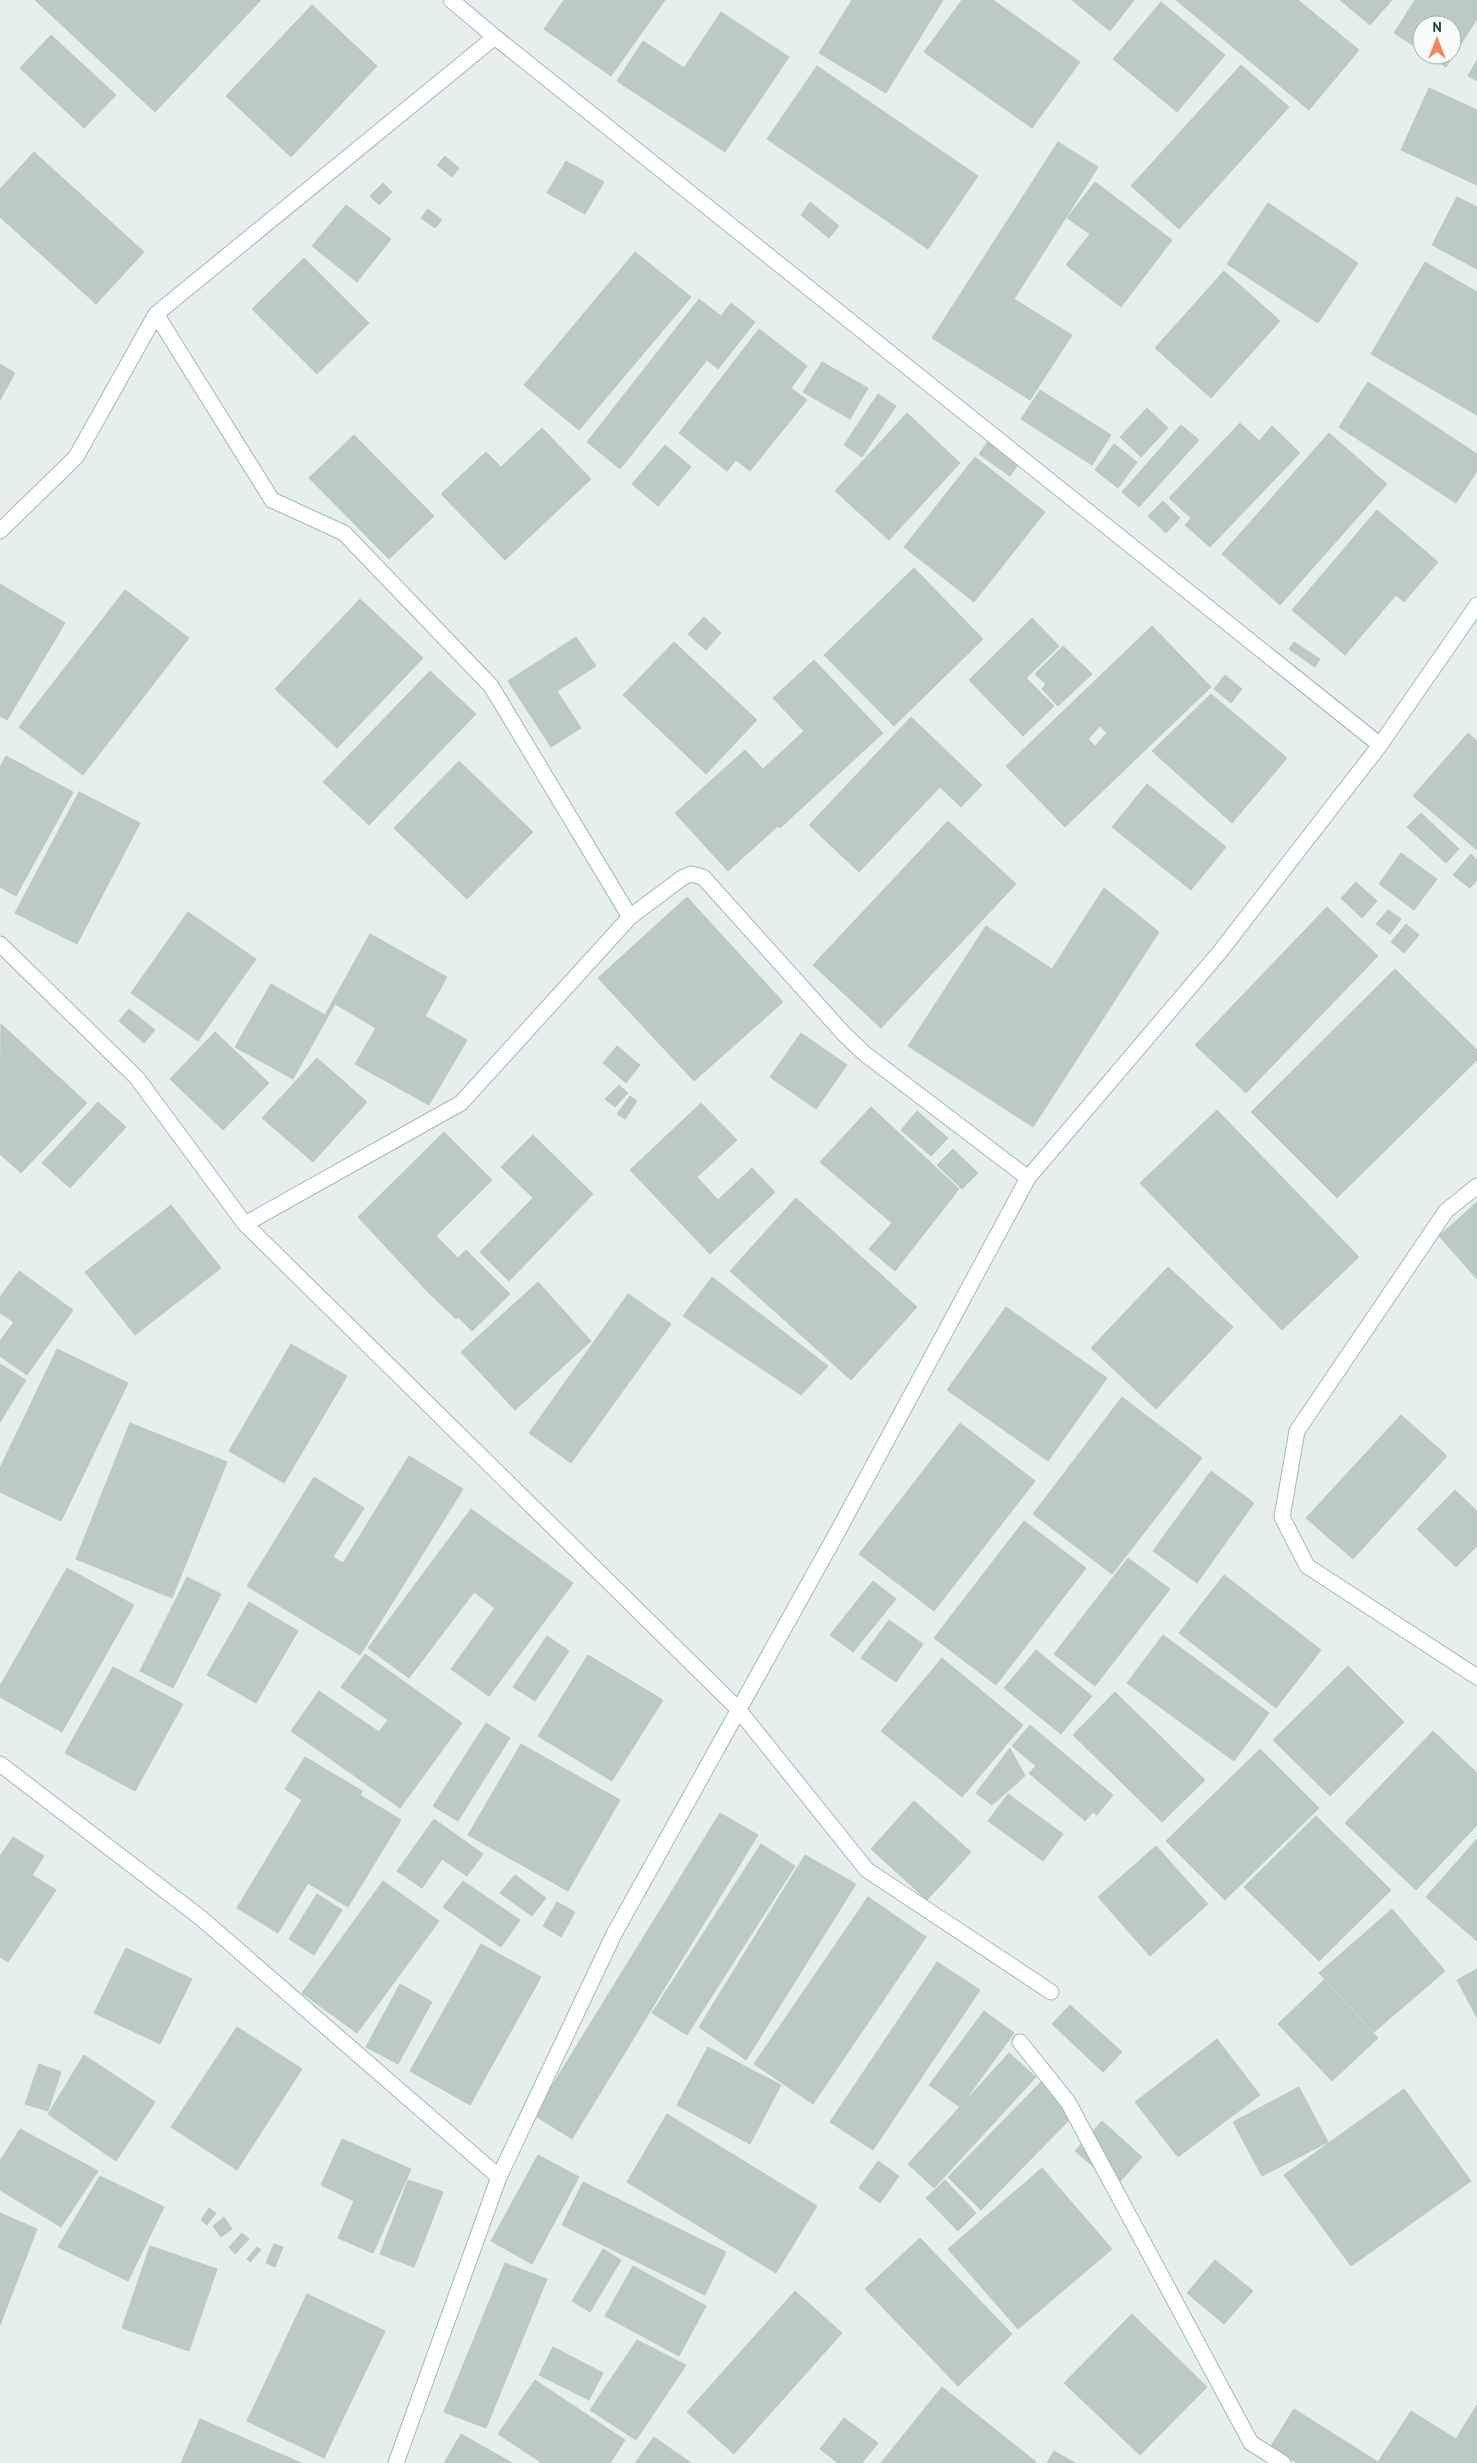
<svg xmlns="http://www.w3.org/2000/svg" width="1477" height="2463" viewBox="0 0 1477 2463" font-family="'PT Sans',sans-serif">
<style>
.building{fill:#bbcac4;stroke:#b8c9c2;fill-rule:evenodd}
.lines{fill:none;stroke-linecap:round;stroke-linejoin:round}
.street-casing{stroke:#a8b8b2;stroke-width:17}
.street{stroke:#fff;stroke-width:15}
</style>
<rect width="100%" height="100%" fill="#e6efeb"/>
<path class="building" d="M35,0h226l-106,112z
M564,0h101l-54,76 -67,-47z
M852,0h91l-57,93 -67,-40z
M962,0h31l87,62 -48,66 -108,-76z
M1072,0h62l-24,31z
M1176,0h122l61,50 -50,60z
M1340,0h52l-22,25z
M1415,0h62v19l-31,48 -19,-12h25v-30h-30v26l-28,-18z
M1161,2l64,53 -48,57 -64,-53z
M312,5l65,61 -86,91 -65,-61z
M721,12l68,45 -64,95 -108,-71 26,-40 41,27z
M51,35l65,60 -32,33 -64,-60z
M1477,60v21l-9,-5z
M1241,65l48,42 -110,122 -48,-43z
M817,66l161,110 -50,73 -161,-110z
M1429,88l48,22v75l-76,-35z
M1058,142l40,25 -84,132 58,36 -42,65 -98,-62z
M34,152l110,100 -48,52 -96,-87v-28z
M445,156l14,12 -7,9 -15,-12z
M566,161l38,21 -19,32 -38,-21z
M1095,182l77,58 -51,67 -55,-42 24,-31 -23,-16z
M383,183l9,9 -13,13 -9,-9z
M1457,197l20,10v62l-45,-24z
M810,202l29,24 -10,12 -28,-23z
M1268,203l90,60 -40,60 -91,-59z
M346,205l45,34 -34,43 -45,-36z
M428,209l14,11 -7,8 -14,-10z
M635,252l56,45 -112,133 -55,-45z
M304,258l65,65 -52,51 -65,-65z
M1425,262l52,30v123l-106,-61z
M1224,271l56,50 -69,77 -56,-50z
M699,299l22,17 10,-13 24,19 -37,47 -11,-9 -87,109 -33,-27z
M759,329l48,37 -16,22 16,12 -57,71 -14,-11 -9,11 -48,-38z
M822,362l46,26 -18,31 -47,-27z
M0,364l15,9 -15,27z
M1368,382l109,72v17l-21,32 -117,-76z
M1040,390l71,45 -19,30 -71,-46z
M878,394l18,12 -34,51 -18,-12z
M1147,408l21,20 -27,29 -21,-20z
M907,413l53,50 -71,77 -54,-49z
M1240,423l19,18 13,-15 28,27 -90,94 -25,-22 6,-7 -22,-20z
M1181,425l18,15 -60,67 -17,-15z
M542,428l49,51 -86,81 -64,-66 45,-42 15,15z
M1329,433l58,51 -107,121 -58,-51z
M354,435l80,81 -45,43 -80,-81z
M989,440l31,22 -10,14 -31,-22z
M1114,444l23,18 -19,26 -23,-18z
M665,445l26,22 -33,39 -26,-22z
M975,457l70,55 -71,90 -70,-55z
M1163,501l17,17 -14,15 -18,-17z
M1377,510l61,52 -34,40 -8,-7 -51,60 -53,-45z
M914,568l69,71 -89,87 -70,-71z
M0,584l65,39 -58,97 -7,-4z
M125,590l64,48 -106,137 -64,-48z
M360,599l63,59 -86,90 -62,-59z
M704,617l17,16 -15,17 -18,-16z
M1032,618l27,28 -33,32 28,28 -31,30 -54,-56z
M1152,626l59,61 -146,140 -59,-61zM1100,726l7,7 -12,13 -7,-7z
M576,637l20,29 -39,25 24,37 -30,19 -43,-66z
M674,642l83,78 -51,54 -83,-79z
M1294,642l26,17 -5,8 -26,-18z
M1063,646l29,28 -34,32 -16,-17 4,-5 -11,-10z
M814,660l69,73 -103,95 -2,-2 -50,45 -53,-58 70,-63 18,19 41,-38 -31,-33z
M430,671l46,43 -107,111 -46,-43z
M1225,675l17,14 -11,14 -17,-14z
M1211,694l76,64 -55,65 -80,-72z
M911,717l71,68 -21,22 -21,-20 -81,85 -50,-47z
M1468,733l9,8v109l-64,-54z
M6,756l67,36 -57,104 -16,-9v-120z
M459,761l74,71 -66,67 -73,-71z
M1147,784l79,63 -35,43 -79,-63z
M79,792l61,31 -63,121 -62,-31z
M1421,813l38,36 -13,14 -39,-36z
M948,821l68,63 -135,144 -68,-63z
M1401,853l36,26 -23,31 -35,-26z
M1471,854l6,6v20l-7,8 -17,-13z
M1356,882l21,19 -15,17 -21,-20z
M1104,888l55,44 -126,195 -125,-81 78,-120 66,43z
M687,897l96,105 -89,79 -96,-103z
M1327,907l51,49 -132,137 -51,-48z
M1388,910l13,9 -11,15 -14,-10z
M188,912l68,47 -58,82 -67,-48z
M1406,924l13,11 -15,18 -13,-11z
M370,934l77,43 -22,39 42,24 -38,65 -74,-41 21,-36 -41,-24 -42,75 -58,-32 36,-63 54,31z
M1395,969l82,81v10l-140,138 -86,-86z
M129,1009l26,21 -11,13 -25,-22z
M1,1024l86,79 -66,70 -21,-19z
M215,1032l54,51 -46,47 -53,-51z
M801,1033l46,32 -31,44 -46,-32z
M617,1046l23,19 -14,18 -23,-20z
M317,1058l50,44 -54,60 -51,-44z
M619,1085l9,8 -13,14 -10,-8z
M630,1096l7,5 -12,18 -8,-5z
M98,1102l28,25 -56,61 -28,-25z
M701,1103l36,37 -40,37 21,23 34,-32 23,24 -65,62 -80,-84z
M871,1107l88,82 -64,82 -26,-22 23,-26 -72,-61z
M1217,1110l142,147 -77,73 -142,-147z
M917,1111l31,27 -17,18 -30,-26z
M444,1132l48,48 -56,56 22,22 8,-8 44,44 -38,37 -14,-14 -2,2 -28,-27 -70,-75z
M533,1135l60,59 -84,87 -29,-29 53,-54 -32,-31z
M953,1149l25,24 -16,16 -25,-24z
M796,1198l121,109 -66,73 -121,-109z
M1477,1202v77l-38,-43z
M171,1205l50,63 -86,67 -50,-63z
M1168,1267l65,60 -77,82 -65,-61z
M19,1271l54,39 -46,65 -27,-19v-15l14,-19 -14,-9v-16z
M712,1277l116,89 -27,29 -118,-79z
M538,1282l53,59 -76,69 -54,-58z
M628,1294l43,30 -100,139 -42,-30z
M1006,1307l101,71 -59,83 -101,-71z
M291,1344l56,32 -63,107 -55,-32z
M57,1349l71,34 -67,138 -61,-29v-24z
M0,1364l26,16 -26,42z
M1122,1397l80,61 -90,116 -79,-60z
M1401,1415l46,41 -94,103 -47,-41z
M130,1423l97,39 -55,136 -96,-39z
M960,1423l75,58 -101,130 -75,-57z
M409,1456l54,33 -103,166 -113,-69 67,-109 50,31 -31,49 10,6z
M1211,1471l43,32 -57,80 -44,-32z
M1455,1490l22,21v35l-21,21 -39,-38z
M471,1509l102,74 -84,113 -38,-27 44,-61 -21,-16 -65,86 -41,-30z
M1024,1521l62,47 -90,117 -62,-47z
M1128,1558l42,31 -75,97 -41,-32z
M67,1568l67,37 -72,127 -62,-35v-11z
M1224,1575l97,75 -45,58 -97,-75z
M187,1577l34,17 -48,94 -33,-17z
M873,1581l23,18 -43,53 -23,-17z
M249,1602l49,29 -42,72 -49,-28z
M889,1620l34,24 -27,38 -35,-24z
M1163,1635l106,78 -35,48 -107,-78z
M547,1636l22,15 -34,50 -22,-14z
M1036,1650l56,46 -31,38 -57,-46z
M365,1654l97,69 -62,85 -109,-77 28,-40 60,41 9,-12 -47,-33z
M588,1655l75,45 -51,81 -74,-45z
M942,1658l81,67 -61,72 -81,-66z
M1348,1666l56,56 -74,74 -57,-56z
M113,1667l70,37 -48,87 -70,-38z
M1115,1692l90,88 -43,42 -89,-87z
M486,1723l24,15 -52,83 -25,-15z
M1030,1725l83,70 -16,20 -4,-3 -8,9 -56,-48 7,-7 -24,-20z
M1433,1731l44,42v52l-61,65 -71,-67z
M521,1744l99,56 -52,91 -100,-56z
M1010,1748l15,28 -33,29 -16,-12z
M1260,1749l59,59 -94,92 -59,-59z
M305,1757l57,34 -2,4 41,25 -53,87 -40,-24 -30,50 -41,-25 65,-108 -17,-11z
M1008,1794l55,40 -20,27 -55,-40z
M914,1801l57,51 -44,48 -56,-51z
M720,1813l38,22 -186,304 -38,-24z
M1316,1816l75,74 -72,71 -75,-74z
M434,1819l49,35 -16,22 -25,-17 -20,29 -25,-17z
M13,1837l31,19 -12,19 24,15 -48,72 -8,-5v-101z
M1477,1839v102l-51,-44z
M761,1844l34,22 -108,169 -35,-22z
M1156,1846l52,58 -58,52 -52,-59z
M805,1855l51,29 -110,176 -47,-33z
M515,1875l31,23 -14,18 -32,-23z
M383,1881l56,40 -82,112 -55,-40z
M463,1881l57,39 -19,27 -58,-40z
M317,1894l25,16 -28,45 -25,-16z
M868,1897l58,40 -113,167 -59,-40z
M557,1902l18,10 -14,25 -18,-11z
M1392,1909l53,62 -71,61 -55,-59z
M481,1944l60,33 -71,128 -60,-34z
M126,1948l66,31 -32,65 -66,-31z
M937,1962l43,28 -107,160 -43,-28z
M1477,1969v49l-20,-38z
M1324,1980l54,58 -46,43 -54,-57z
M400,1984l32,18 -34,62 -32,-17z
M1070,2005l52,47 -19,20 -51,-48z
M984,2011l30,22 -54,74 -31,-22z
M237,2027l65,42 -65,101 -66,-43z
M1217,2039l43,56 -82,62 -43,-55z
M708,2047l73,38 -31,59 -73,-39z
M1009,2053l27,24 -102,111 -26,-24z
M84,2055l71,47 -39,59 -68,-47z
M39,2064l22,8 -13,39 -23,-7z
M1042,2081l33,33 -94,96 -33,-33z
M1299,2087l29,55 -66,34 -29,-54z
M1404,2089l67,92 -120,85 -67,-91z
M667,2114l150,92 -41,67 -149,-91z
M1102,2121l40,36 -26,29 -41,-35z
M20,2129l78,42 -37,56 -61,-37v-29z
M342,2139l69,30 -38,84 -35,-15 16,-37 -33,-16z
M538,2155l41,22 -47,87 -41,-23z
M878,2161l21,15 -19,27 -21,-15z
M1042,2168l70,81 -94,80 -70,-80z
M100,2176l64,31 -36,74 -70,-34z
M408,2180l35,12 -29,75 -34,-13z
M945,2180l31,33 -18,18 -32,-33z
M583,2182l143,70 -21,43 -143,-70z
M209,2208l7,5 -9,12 -6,-5z
M0,2213l37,16 -37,96z
M224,2217l8,12 -11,8 -8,-11z
M242,2233l7,6 -14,15 -6,-7z
M920,2238l92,96 -54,52 -93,-97z
M274,2244l9,3 -8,20 -9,-4z
M150,2246l67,23 -28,82 -67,-23z
M257,2247l4,3 -11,12 -3,-3z
M603,2249l18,11 -31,52 -18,-11z
M1215,2260l38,31 -29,33 -37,-31z
M505,2263l42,16 -61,149 -42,-16z
M633,2266l73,40 -27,50 -74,-40z
M795,2291l47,42 -108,121 -47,-42z
M307,2294l78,37 -61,127 -77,-37z
M1132,2314l75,73 -67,68 -76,-72z
M637,2340l49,25 -50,75 -46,-30z
M553,2347l50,26 -14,27 -50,-25z
M535,2380l90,60 -15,23h-68l-44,-29z
M942,2387l94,75 -1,1h-154z
M1477,2405v58h-180l-26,-17 23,-37 84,53 33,-51 45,28z
M844,2418l34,25 -16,20h-24l-18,-14z
M200,2419l101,44h-120z
M461,2434l51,29h-68z
M654,2437l37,26h-56z
M1054,2451l21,12h-28z"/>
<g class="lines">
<defs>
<path id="street" d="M451,0l44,37 885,708
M156,314l116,186 72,33 147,153 139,231
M0,531l76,-74 80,-143 339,-277
M0,944l137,134 108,146 493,485 129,161 184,122
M1477,1186l-31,25 -149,220 -15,86 25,49 170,111
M245,1224l216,-121 169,-186 52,-39 9,-4 12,3 141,157 21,20 163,124
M0,1764l201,154 298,259
M1020,2042l48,60 183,341 32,20
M396,2463l103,-286 115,-243 224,-403 190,-353 191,-225 161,-208 97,-140"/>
</defs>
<use href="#street" class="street-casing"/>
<use href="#street" class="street"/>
</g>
<g transform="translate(1437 40)"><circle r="24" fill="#f7fbf9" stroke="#a3b1ad"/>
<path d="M0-4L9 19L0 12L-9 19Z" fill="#f4845f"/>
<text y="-8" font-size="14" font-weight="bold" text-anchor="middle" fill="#24423a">N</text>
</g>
</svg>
